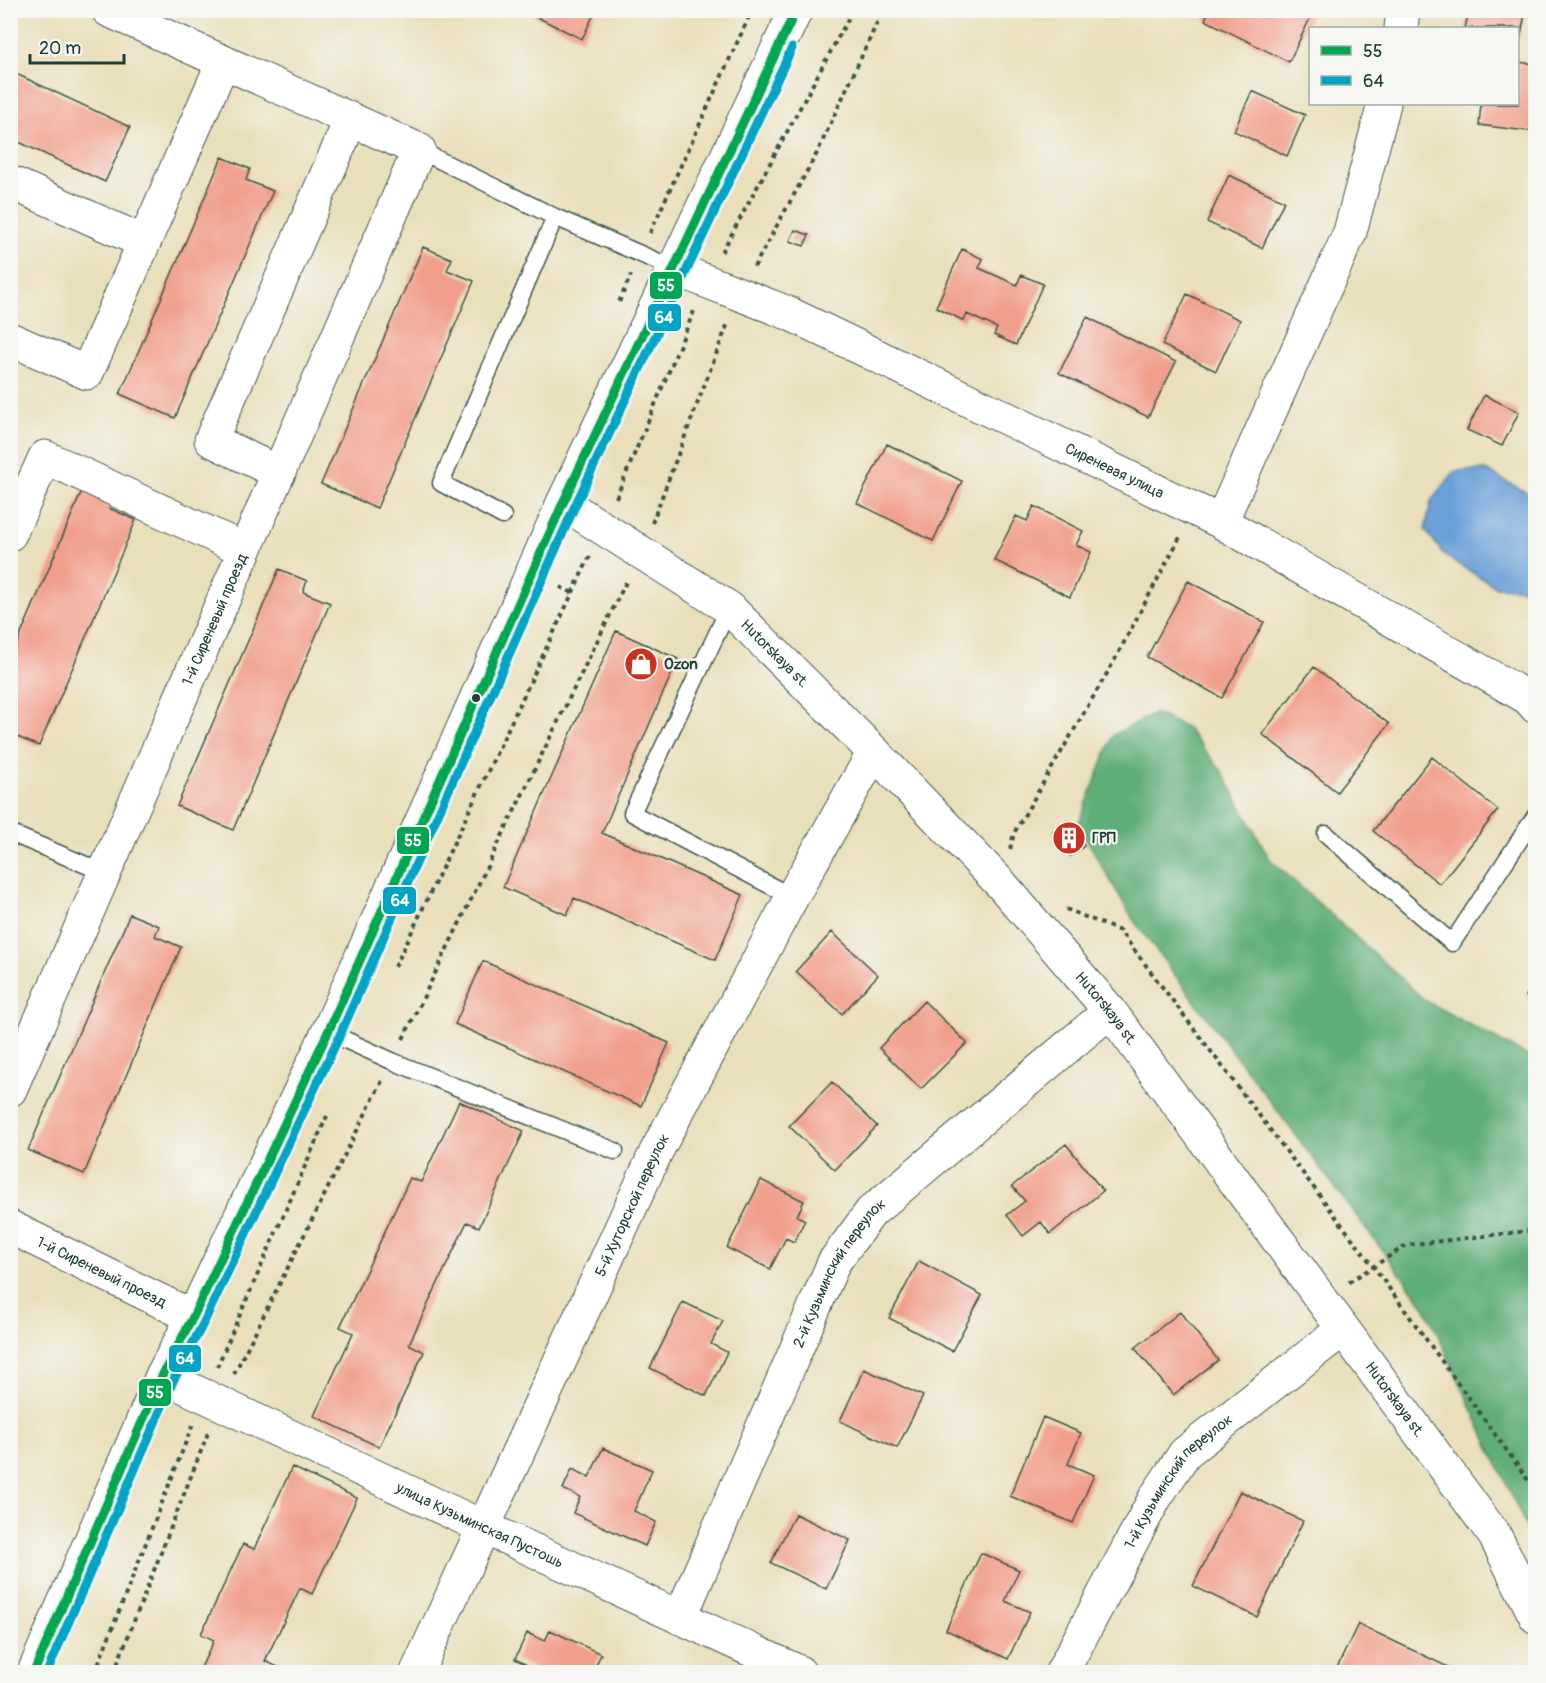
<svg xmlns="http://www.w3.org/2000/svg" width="1546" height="1683" viewBox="0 0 1546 1683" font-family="Pangolin,sans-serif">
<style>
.forest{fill:#5ead78;stroke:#3e7556;stroke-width:1.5}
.water{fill:#6ba0d8;stroke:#456e86;stroke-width:1.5}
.building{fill:#f19f8c}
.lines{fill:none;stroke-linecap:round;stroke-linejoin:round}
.service-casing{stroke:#3d5548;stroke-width:19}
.minor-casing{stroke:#3d5548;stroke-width:35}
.tertiary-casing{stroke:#3d5548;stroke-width:35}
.path{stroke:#3d5548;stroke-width:4;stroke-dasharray:4.5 4.5;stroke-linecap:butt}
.service{stroke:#fff;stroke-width:16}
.minor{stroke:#fff;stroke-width:33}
.tertiary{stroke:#fff;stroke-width:33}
.bus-1-casing{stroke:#f6f6f2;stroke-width:14}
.bus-2-casing{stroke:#f6f6f2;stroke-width:14}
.bus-1{stroke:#00a651;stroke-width:9}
.bus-2{stroke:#02a4c6;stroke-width:9}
.bus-dot{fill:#1f3d34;stroke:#f6f6f2;stroke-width:2}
.labels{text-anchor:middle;stroke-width:4.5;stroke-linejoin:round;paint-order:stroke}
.street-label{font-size:15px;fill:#1f3d34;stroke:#f6f6f2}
.poi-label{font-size:15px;font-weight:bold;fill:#1f3d34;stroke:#f6f6f2;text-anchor:start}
.line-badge{stroke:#f6f6f2;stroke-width:2}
.badge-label{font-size:16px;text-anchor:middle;font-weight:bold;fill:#fff}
</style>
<rect width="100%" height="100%" fill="#f6f6f2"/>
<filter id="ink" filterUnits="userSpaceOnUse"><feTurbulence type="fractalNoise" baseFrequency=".0167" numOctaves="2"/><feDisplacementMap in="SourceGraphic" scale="12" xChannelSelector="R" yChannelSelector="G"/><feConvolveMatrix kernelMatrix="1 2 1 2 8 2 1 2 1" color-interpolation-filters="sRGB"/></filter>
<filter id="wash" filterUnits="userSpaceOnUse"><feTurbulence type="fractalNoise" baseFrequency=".008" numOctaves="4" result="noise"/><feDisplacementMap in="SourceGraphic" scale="24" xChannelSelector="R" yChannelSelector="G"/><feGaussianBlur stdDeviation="1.35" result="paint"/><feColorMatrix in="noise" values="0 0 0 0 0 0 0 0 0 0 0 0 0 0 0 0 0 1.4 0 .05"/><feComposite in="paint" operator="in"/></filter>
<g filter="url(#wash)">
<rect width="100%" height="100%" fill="#eadfbb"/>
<path class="forest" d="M1155,713l31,14 35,43 49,89 156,142 109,59v486l-110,-239 -291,-386 -56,-96 35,-90z"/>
<path class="water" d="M1485,470l50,27v86l-7,6 -32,-2 -51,-31 -20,-26 6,-29 24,-30z"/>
<g id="blocks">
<path class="building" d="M522,10h74l-14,29z
M1209,10h105l-25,52 -84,-42z
M1469,10h57l-7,33 -1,-1v-14h-53z
M1518,62l18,2v68l-57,-7 2,-21h37z
M10,71l120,56 -25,55 -95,-44z
M1252,91l53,24 -18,41 -53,-25z
M222,157l28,12 -4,11 27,11 -98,227 -55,-24z
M1229,175l55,26 -22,47 -55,-26z
M795,230l14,5 -5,11 -14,-5z
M423,247l29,12 -5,11 27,11 -97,227 -56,-24z
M962,249l21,10 -4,9 38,17 4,-10 22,9 -27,61 -22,-10 3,-7 -30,-14 -3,7 -28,-14z
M1187,294l53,26 -24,51 -54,-26z
M1087,317l89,45 -28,55 -89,-44z
M1484,395l35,17 -17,34 -35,-16z
M887,444l75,37 -29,60 -76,-38z
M84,486l29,12 -4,10 27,12 -97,226 -29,-12v-74z
M1034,506l49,25 -7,14 15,7 -21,45 -76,-37 22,-44 11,5z
M279,569l28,12 -4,11 27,11 -97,227 -56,-24z
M1188,581l76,41 -42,76 -75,-41z
M616,631l62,28 -76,174 141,62 -28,65 -141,-62 -7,17 -64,-28z
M1314,667l75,57 -52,68 -75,-58z
M1432,757l66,53 -58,74 -67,-53z
M1067,821l17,25 -14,10 -17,-25z
M130,914l29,12 -4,10 26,11 -97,227 -56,-24z
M832,932l46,43 -36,39 -46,-43z
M483,961l186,82 -28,63 -186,-82z
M1536,978v23l-10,-5z
M924,1001l43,42 -46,46 -42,-41z
M832,1082l45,44 -42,44 -46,-44z
M459,1101l65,30 -45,96 -12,-5 -58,122 15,8 -45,95 -65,-31 39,-83 -13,-6 70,-149 11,4z
M1066,1144l37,47 -53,43 -9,-12 -18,14 -16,-21 18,-14 -13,-15z
M761,1180l43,21 -7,15 8,4 -11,22 -8,-4 -16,31 -43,-21z
M919,1261l63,34 -30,56 -63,-33z
M683,1302l40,19 -12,23 16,8 -21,44 -56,-28z
M1180,1312l38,48 -45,35 -38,-47z
M864,1369l59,27 -26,52 -57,-27z
M1043,1417l38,16 -13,31 26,11 -21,48 -63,-27z
M603,1448l49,22 -18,41 22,11 -11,24 -72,-33 7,-16 -17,-8 9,-20 17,8z
M292,1467l65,31 -45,96 -12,-6 -35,73 15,7 -2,4h-79l15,-32 -13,-6 42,-90 11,5z
M1240,1491l63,30 -46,96 -64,-31z
M795,1514l55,26 -24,49 -55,-26z
M981,1553l38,17 -14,31 25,11 -22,47 -62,-29z
M1358,1624l90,43 -3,5h-110z
M550,1630l51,24 -8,18h-62l2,-4 -18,-9 12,-26 18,8z"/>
</g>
</g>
<g filter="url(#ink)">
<use href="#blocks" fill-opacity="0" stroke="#3d5548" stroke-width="1.5"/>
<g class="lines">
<defs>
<path id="service" d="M419,150l136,67 120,52
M503,516l-62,-33 114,-266
M729,608l-97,205 160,84
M10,833l95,40
M1326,834l126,109 84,-128
M328,1032l64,29 223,90"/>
<g id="minor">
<path d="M1401,28l2,-18"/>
<path d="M10,182l134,60"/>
<path id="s1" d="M675,269l113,44 433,209 307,176 8,9"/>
<path d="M10,339l77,34 136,-311"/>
<path d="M279,473l-68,-33 140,-321"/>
<path id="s2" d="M563,503l166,105 145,144 127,132 109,127 385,525 41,81"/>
<path d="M1221,522l129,-290 34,-128"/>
<path d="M10,534l35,-77 200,93"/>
<path id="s3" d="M10,1090l409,-940 -311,-140"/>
<path id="s4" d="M10,1227l183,90"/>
<path id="s5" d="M162,1376l321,151 316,145"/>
<path id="s6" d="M680,1618l154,-356 37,-50 239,-201"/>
<path id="s7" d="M417,1672l239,-520 136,-255 82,-145"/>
<path id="s8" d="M1062,1672l93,-174 30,-45 157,-123"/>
</g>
<path id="tertiary" d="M34,1672l128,-296 31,-59 135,-285 235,-529 233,-493"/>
</defs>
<use href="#service" class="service-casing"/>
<use href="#minor" class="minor-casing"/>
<use href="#tertiary" class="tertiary-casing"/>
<path class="path" d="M650,233l102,-223
M722,252l131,-242
M754,267l63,-114 66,-143
M619,302l12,-27
M616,498l78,-187
M652,523l76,-200
M560,587l13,6
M1010,849l4,-16 99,-170 67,-126
M1066,909l54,22 253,335 163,225
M395,967l195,-411
M403,1039l224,-459
M1349,1282l58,-37 129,-15
M217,1367l110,-251
M234,1374l148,-293
M95,1672l98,-248
M114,1672l94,-239"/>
<use href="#service" class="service"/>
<use href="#minor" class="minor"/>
<use href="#tertiary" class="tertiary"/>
<defs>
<path id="bus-1" d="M34,1672l128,-296 31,-59 135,-285 235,-529 233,-493"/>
<path id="bus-2" d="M47,1672l126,-291 31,-59 135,-285 235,-529 218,-460"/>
</defs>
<use href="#bus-1" class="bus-1-casing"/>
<use href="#bus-2" class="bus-2-casing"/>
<use href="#bus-1" class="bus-1"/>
<use href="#bus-2" class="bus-2"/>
</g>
</g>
<defs>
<symbol id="shop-disc" viewBox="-11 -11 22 22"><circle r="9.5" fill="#c8321e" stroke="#f6f6f2"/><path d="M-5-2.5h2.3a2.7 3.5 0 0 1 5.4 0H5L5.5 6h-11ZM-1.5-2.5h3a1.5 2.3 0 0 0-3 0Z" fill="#fff"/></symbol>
<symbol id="building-disc" viewBox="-11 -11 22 22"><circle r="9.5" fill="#c8321e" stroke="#f6f6f2"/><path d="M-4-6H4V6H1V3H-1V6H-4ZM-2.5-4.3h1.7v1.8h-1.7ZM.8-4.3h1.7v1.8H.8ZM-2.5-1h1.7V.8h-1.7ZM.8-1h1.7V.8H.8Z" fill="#fff"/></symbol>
</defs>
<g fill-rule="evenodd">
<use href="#shop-disc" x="622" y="645" width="38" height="38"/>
<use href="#building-disc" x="1050" y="819" width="38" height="38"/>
</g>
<circle class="bus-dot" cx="476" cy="698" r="5"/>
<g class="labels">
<g class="street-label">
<text dy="5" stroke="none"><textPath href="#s1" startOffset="484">Сиреневая улица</textPath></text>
<text dy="5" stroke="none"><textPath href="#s3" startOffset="513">1-й Сиреневый проезд</textPath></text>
<text dy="5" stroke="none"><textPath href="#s2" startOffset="261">Hutorskaya st.</textPath></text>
<text dy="5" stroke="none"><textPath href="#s2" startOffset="747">Hutorskaya st.</textPath></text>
<text dy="5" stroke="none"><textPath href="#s7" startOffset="514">5-й Хуторской переулок</textPath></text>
<text dy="5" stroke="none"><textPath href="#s4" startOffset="102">1-й Сиреневый проезд</textPath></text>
<text dy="5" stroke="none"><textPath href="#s6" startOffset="381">2-й Кузьминский переулок</textPath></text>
<text dy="5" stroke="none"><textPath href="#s2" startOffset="1233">Hutorskaya st.</textPath></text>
<text dy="5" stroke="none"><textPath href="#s8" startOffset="225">1-й Кузьминский переулок</textPath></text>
<text dy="5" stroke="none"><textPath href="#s5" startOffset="351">улица Кузьминская Пустошь</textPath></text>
</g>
<g class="poi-label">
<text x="664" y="669">Ozon</text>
<text x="1092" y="843">ГРП</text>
</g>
</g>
<g class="line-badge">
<rect x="649" y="271" width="34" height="29" rx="6" fill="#00a651"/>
<rect x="647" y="303" width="35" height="29" rx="6" fill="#02a4c6"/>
<rect x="396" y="826" width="34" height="29" rx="6" fill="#00a651"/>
<rect x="382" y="886" width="35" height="29" rx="6" fill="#02a4c6"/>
<rect x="168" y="1344" width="34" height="29" rx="6" fill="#02a4c6"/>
<rect x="138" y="1378" width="34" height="29" rx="6" fill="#00a651"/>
</g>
<g class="badge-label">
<text x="666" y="291">55</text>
<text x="664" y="323">64</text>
<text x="413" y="846">55</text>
<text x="400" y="906">64</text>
<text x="185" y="1364">64</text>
<text x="155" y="1398">55</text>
</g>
<rect width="1546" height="1683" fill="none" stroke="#f6f6f2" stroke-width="36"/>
<rect x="1309" y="27" width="210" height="78" fill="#f6f6f2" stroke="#a0aca6" stroke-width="1.5"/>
<rect x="1321" y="46" width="30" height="9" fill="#00a651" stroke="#a0aca6" stroke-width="1.5"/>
<text x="1363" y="57" font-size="18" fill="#1f3d34">55</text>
<rect x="1321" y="76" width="30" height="9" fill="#02a4c6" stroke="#a0aca6" stroke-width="1.5"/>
<text x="1363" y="87" font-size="18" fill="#1f3d34">64</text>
<path d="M30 54v9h94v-9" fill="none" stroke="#1f3d34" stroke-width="3"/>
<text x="39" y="54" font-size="18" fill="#1f3d34" stroke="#f6f6f2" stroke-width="4.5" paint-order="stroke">20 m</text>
</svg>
